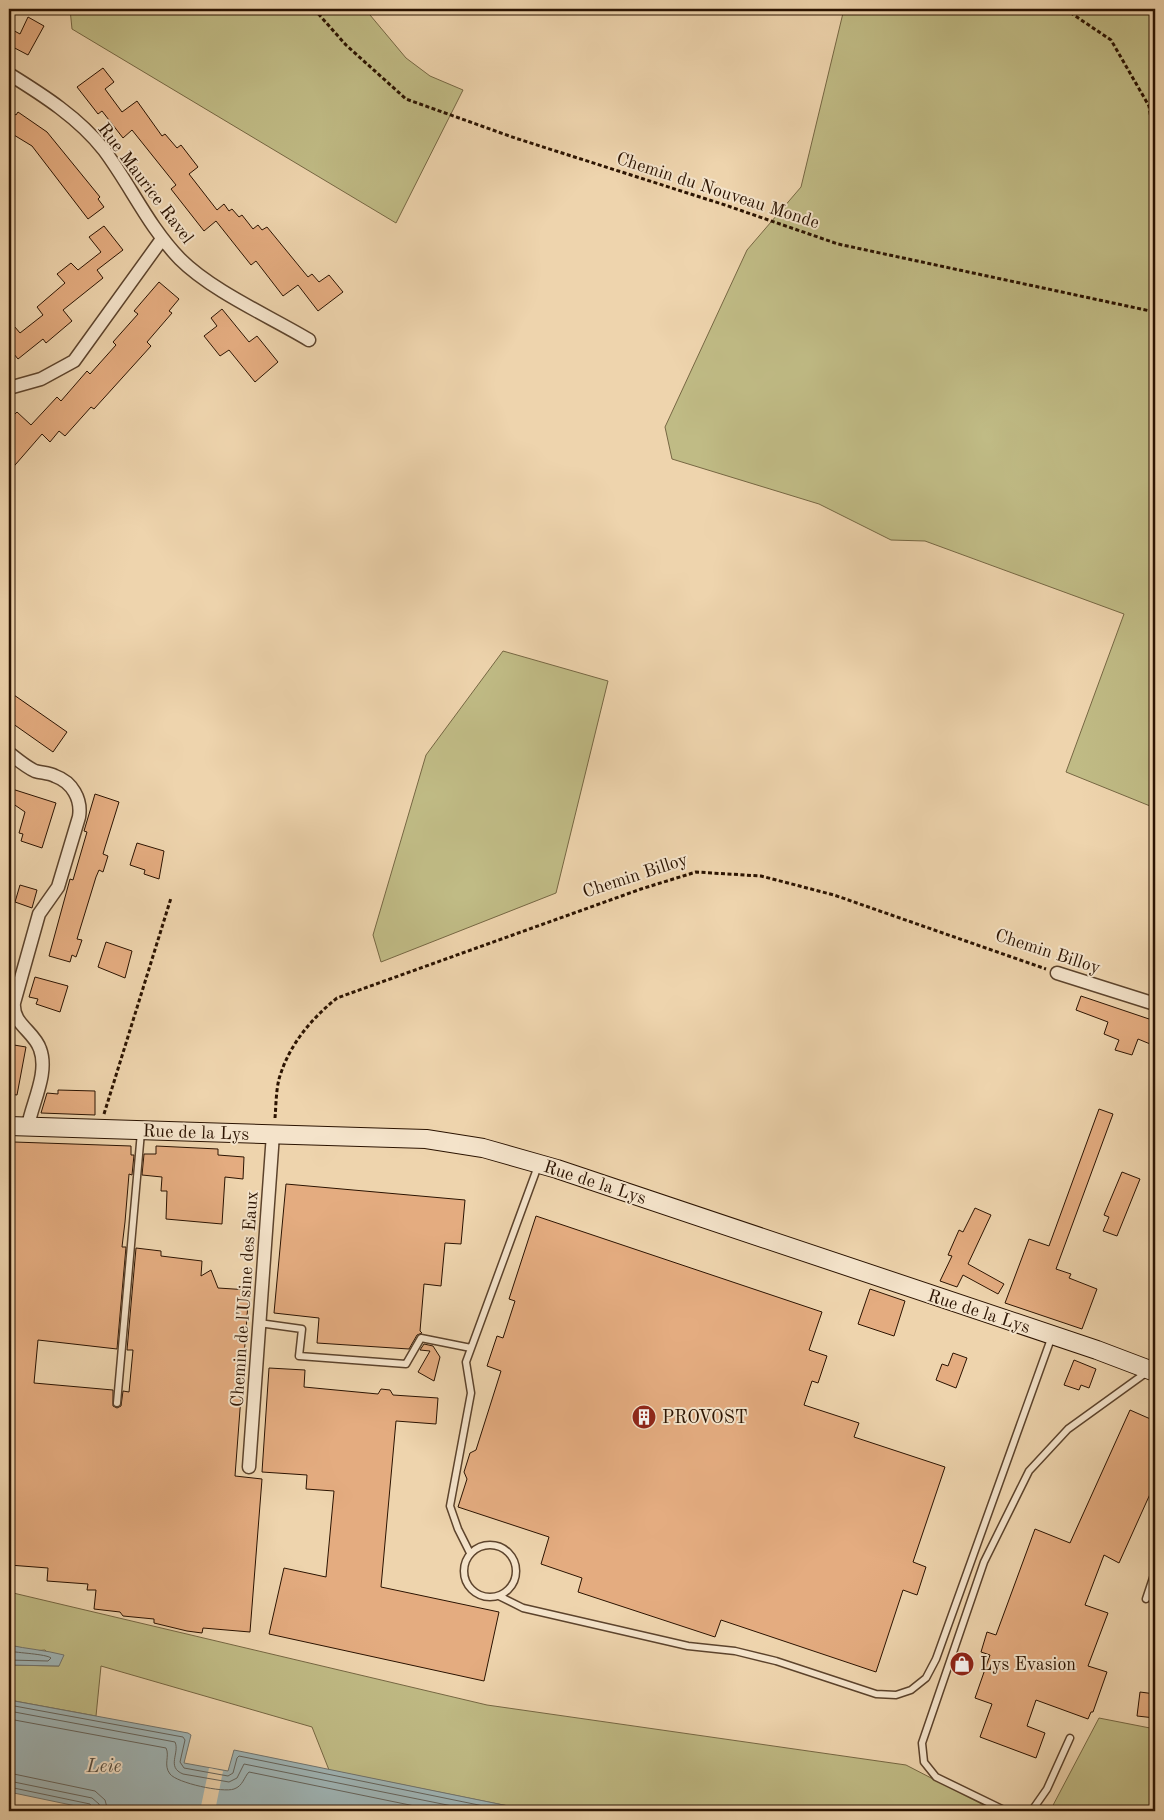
<svg xmlns="http://www.w3.org/2000/svg" width="1164" height="1820" viewBox="0 0 1164 1820" font-family="'Old Standard TT',serif">
<style>
.green{fill:#c0bb85;stroke:#766743}
.water{fill:#9fb5b6;stroke:#71746e}
.pier{fill:#eed4ad}
.lines{fill:none;stroke-linecap:round;stroke-linejoin:round}
.shore{stroke:#65645c;stroke-width:1}
.building{fill:#e4ac80;stroke:#2b1301}
.service-casing{stroke:#5c432c;stroke-width:9}
.minor-casing{stroke:#5c432c;stroke-width:15}
.secondary-casing{stroke:#2b1301;stroke-width:20}
.path{stroke:#2b1301;stroke-width:3;stroke-dasharray:4 2.5;stroke-linecap:butt}
.service{stroke:#f4e3ca;stroke-width:6}
.minor{stroke:#f4e3ca;stroke-width:12}
.secondary{stroke:#f4e3ca;stroke-width:18}
.labels{text-anchor:middle;stroke-width:4;stroke-linejoin:round;paint-order:stroke}
.street-label{font-size:18px;fill:#2b1301;stroke:#f4e3ca}
.poi-label{font-size:18px;fill:#2b1301;stroke:#f4e3ca;text-anchor:start}
.water-label{font-size:19px;font-style:italic;fill:#544c40;stroke:#f4e3ca}
</style>
<rect width="100%" height="100%" fill="#eed4ad"/>
<filter id="stains"><feTurbulence type="fractalNoise" baseFrequency=".004" numOctaves="4"/><feColorMatrix values="0 0 0 0 .2 0 0 0 0 .09 0 0 0 0 .02 0 0 0 .5 -.17"/></filter>
<radialGradient id="worn" r=".72"><stop offset=".6" stop-color="#630" stop-opacity="0"/><stop offset="1" stop-color="#630" stop-opacity=".3"/></radialGradient>
<path class="green" d="M70,9h295l41,49 24,18 33,14 -67,133 -324,-194z
M844,9h311v799l-89,-36 58,-158 -199,-73 -34,-1 -72,-36 -147,-45 -7,-32 82,-177 54,-63z
M503,651l105,30 -52,212 -175,69 -8,-27 53,-180z
M9,1592l478,113 419,60 89,46h-462l-204,-41 -17,-43 -211,-61 -5,50 -87,-16v-35l50,1 -14,-16 -12,1 -24,-6z
M1099,1718l56,11v82h-105z"/>
<path class="water" d="M9,1645c18,4 36,5 55,10l-5,11 -50,-1z
M9,1700l179,33 3,2 -7,28 44,8 6,-21 299,61h-433l-91,-19z"/>
<path class="pier" d="M209,1768l14,3 -8,40h-15z"/>
<g class="lines">
<path class="shore" d="M9,1651c9,2 37,3 42,7l-3,3 -39,-1
M9,1705l174,32 2,3 -5,22 4,6 44,8 5,-3 4,-15 2,-2 269,55
M9,1711l166,31c5,11 -9,25 8,32l46,8 8,-4 7,-14 233,47
M9,1719l157,29c4,8 -3,17 4,26 7,9 53,19 64,15 9,-3 10,-12 15,-17l190,39
M9,1773l86,18 10,9 3,11
M9,1781l83,17 7,6 2,7
M9,1787l81,17 4,7"/>
</g>
<path class="building" d="M28,17l16,9 -16,29 -19,-10v-17l11,6z
M103,68l11,14 -9,7 17,23 15,-11 25,35 3,-2 12,14 4,-3 17,22 -9,7 28,36 7,-6 5,7 3,-2 7,8 3,-2 11,14 5,-4 4,5 5,-3 41,50 4,-3 7,8 10,-7 14,17 -25,19 -20,-26 -15,11 -27,-35 -5,4 -35,-44 -12,10 -33,-42 5,-4 -44,-55 -9,8 -21,-27 -4,3 -21,-27z
M9,110l7,5 2,-3 29,20 53,65 -2,2 6,8 -16,12 -56,-73 -23,-14z
M104,226l19,24 -26,20 6,8 -40,32 9,11 -26,22 -3,-4 -25,20 -9,-11v-28l11,13 23,-18 -6,-8 28,-24 -8,-9 14,-11 7,7 23,-18 -12,-15z
M159,282l20,17 -10,12 3,2 -25,29 4,4 -57,63 -3,-2 -26,29 -6,-5 -9,11 -8,-8 -33,38v-52l8,-8 14,13 26,-28 4,4 26,-30 3,3 26,-29 -3,-3 25,-28 -4,-3z
M222,309l27,33 8,-6 21,26 -23,20 -26,-32 -9,6 -16,-20 13,-10 -6,-8z
M14,695l53,37 -14,20 -44,-31v-18z
M9,788l47,15 -14,45 -21,-7 2,-7 -4,-1 6,-21 -16,-11z
M95,794l24,8 -14,45 -2,7 5,2 -5,16 -4,-2 -3,7 -19,62 5,1 -6,17 -4,-2 -2,7 -21,-6 21,-77 3,1 14,-48 -3,-1z
M137,843l27,8 -5,28 -15,-5 1,-4 -15,-5z
M20,885l17,5 -5,18 -17,-6z
M106,942l26,9 -7,27 -27,-11z
M35,977l33,9 -8,26 -24,-8 2,-5 -9,-2z
M1081,996l74,25v25l-17,-7 -6,16 -17,-5 4,-10 -15,-6 4,-12 -32,-12z
M14,1045l12,2 -9,48 -8,-1z
M58,1090l37,1v24l-54,-2 6,-20 11,1z
M1099,1109l14,5 -57,155 15,5 -2,4 28,11 -15,40 -77,-26 24,-64 20,7z
M14,1142l117,4v9h3l-2,20 -3,-1 -4,48 -3,25h4l-9,102 -79,-9 -4,43 79,7v16l4,2 4,-2 2,-15 6,1 4,-42h-6l9,-102 25,3v5l41,5 -1,15 10,-6 7,18 31,2 -14,186 27,3 -12,153 -47,-4 -1,5 -15,-2 -33,-8v-4l-31,-3 -3,-4 -26,-3 2,-19h-9l1,-6 -41,-3 1,-13 -39,-3v-366z
M156,1146l62,3v6l26,2 -1,22 -18,-2 -3,47 -56,-5 1,-28h-6l1,-14 -20,-2 2,-21h12z
M1122,1172l18,7 -23,57 -14,-5 6,-14 -5,-2z
M286,1184l179,16 -4,44 -16,-1 -4,43 -17,-2 -4,47 2,2 -5,2 -8,14 -92,-6 2,-25 -45,-5z
M975,1208l16,7 -23,49 36,20 -6,10 -35,-19 -6,12 -17,-6 12,-25 -4,-1 11,-25 4,2z
M536,1216l286,96 -13,38 18,6 -9,27 -6,-2 -8,24 55,18 -5,14 91,30 -32,95 13,5 -9,28 -14,-5 -27,82 -155,-52 -6,17 -137,-45 4,-14 -41,-14 8,-27 -91,-30 9,-28 -3,-7 6,-19 6,-3 25,-79 -14,-5 10,-30 6,2 12,-37 -6,-2z
M870,1289l35,12 -11,35 -36,-12z
M424,1344l9,2 7,11 -6,24 -16,-9 12,-21 -10,-1z
M953,1353l14,5 -11,30 -20,-8 6,-16 6,2z
M1074,1360l22,9 -7,19 -8,-3 -2,5 -15,-5z
M269,1368l36,2 -1,17 74,7 3,-5 9,1 3,5 45,3 -2,26 -40,-3 -15,166 118,25 -15,69 -215,-47 15,-66 42,9 8,-86 -28,-2 1,-14 -45,-3z
M1130,1410l25,11v62l-36,80 -15,-8 -19,50 23,8 -20,53 19,6 -14,40h-2l-3,7 -52,-19 -9,26 18,7 -9,25 -56,-21 12,-33 -17,-6 15,-43 -9,-3 6,-20 9,3 39,-106 35,14z
M1140,1692l15,2v24l-18,-2z"/>
<g class="lines">
<defs>
<path id="service" d="M259,1323l43,6 -3,27 107,8 15,-26 50,10
M117,1403l24,-271
M464 1571a26 26 0 1 1 52 0a26 26 0 1 1-52 0Z
M470,1553l-12,-24 -8,-23 21,-113 -5,-31 72,-196
M499,1596l24,12 165,38 47,5 41,10 100,33 20,1 15,-5 15,-12 10,-19 116,-323
M1146,1599l9,-27
M1006,1811l-70,-34 -12,-15 -2,-19 62,-181 45,-91 39,-42 79,-57
M1022,1811l11,-2 14,-20 23,-51"/>
<path id="minor" d="M9,74c34,21 70,44 95,76 27,36 44,76 76,109 32,32 89,57 129,81
M9,388l32,-9 33,-18 88,-122
M9,753c8,6 17,14 26,18 7,2 14,2 20,5 17,6 27,23 24,41l-21,70 -19,27 -25,89c-2,21 20,28 26,46 9,24 -8,54 -12,77
M1057,973l98,31
M249,1467l24,-333"/>
<path id="secondary" d="M9,1126l417,13 57,9 74,21 540,181 58,22"/>
</defs>
<use href="#service" class="service-casing"/>
<use href="#minor" class="minor-casing"/>
<use href="#secondary" class="secondary-casing"/>
<path class="path" d="M314,9l32,36 60,54 109,39 210,67 113,39 317,68
M1065,9l46,31 38,66 6,39
M104,1114l67,-216
M275,1118c1,-12 1,-27 4,-39 10,-34 31,-59 58,-81l304,-109 55,-17 65,4 73,19 212,74"/>
<use href="#service" class="service"/>
<use href="#minor" class="minor"/>
<use href="#secondary" class="secondary"/>
</g>
<defs>
<symbol id="building-disc" viewBox="-11 -11 22 22"><circle r="9.5" fill="#8f2418" stroke="#f4e3ca"/><path d="M-4-6H4V6H1V3H-1V6H-4ZM-2.5-4.3h1.7v1.8h-1.7ZM.8-4.3h1.7v1.8H.8ZM-2.5-1h1.7V.8h-1.7ZM.8-1h1.7V.8H.8Z" fill="#fff"/></symbol>
<symbol id="shop-disc" viewBox="-11 -11 22 22"><circle r="9.5" fill="#8f2418" stroke="#f4e3ca"/><path d="M-5-2.5h2.3a2.7 3.5 0 0 1 5.4 0H5L5.5 6h-11ZM-1.5-2.5h3a1.5 2.3 0 0 0-3 0Z" fill="#fff"/></symbol>
</defs>
<g fill-rule="evenodd">
<use href="#building-disc" x="630" y="1403" width="28" height="28"/>
<use href="#shop-disc" x="948" y="1650" width="28" height="28"/>
</g>
<g class="labels">
<g class="street-label">
<text transform="translate(146 183) rotate(53)" y="6">Rue Maurice Ravel</text>
<text transform="translate(718 190) rotate(18)" y="6">Chemin du Nouveau Monde</text>
<text transform="translate(635 875) rotate(-18)" y="6">Chemin Billoy</text>
<text transform="translate(1048 951) rotate(18)" y="6">Chemin Billoy</text>
<text transform="translate(196 1132) rotate(2)" y="6">Rue de la Lys</text>
<text transform="translate(595 1182) rotate(18)" y="6">Rue de la Lys</text>
<text transform="translate(244 1299) rotate(-86)" y="6">Chemin de l'Usine des Eaux</text>
<text transform="translate(979 1311) rotate(18)" y="6">Rue de la Lys</text>
</g>
<g class="poi-label">
<text x="662" y="1423">PROVOST</text>
<text x="980" y="1670">Lys Evasion</text>
</g>
<g class="water-label">
<text x="104" y="1772">Leie</text>
</g>
</g>
<rect width="1164" height="1820" fill="none" stroke="#eed4ad" stroke-width="30"/>
<rect x="10" y="10" width="1144" height="1800" fill="none" stroke="#2b1301" stroke-width="2.5"/>
<rect x="15" y="15" width="1134" height="1790" fill="none" stroke="#2b1301"/>
<rect width="100%" height="100%" filter="url(#stains)"/>
<rect width="100%" height="100%" fill="url(#worn)"/>
</svg>
